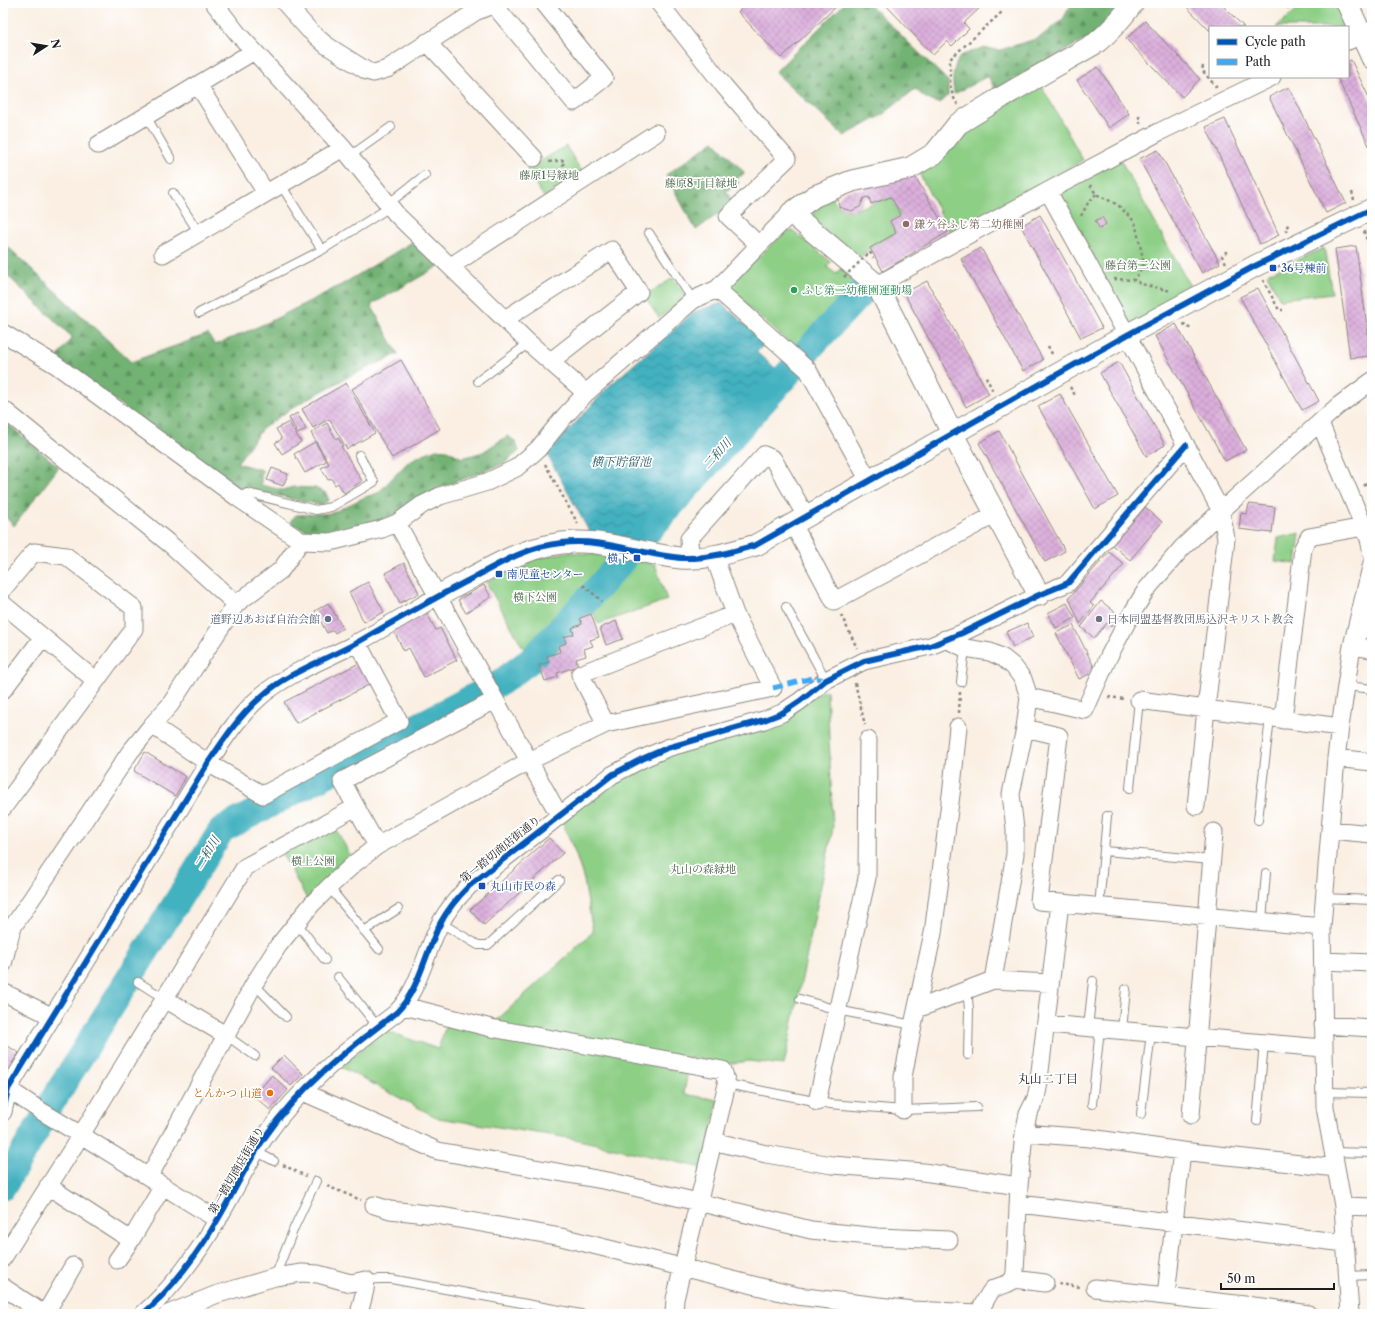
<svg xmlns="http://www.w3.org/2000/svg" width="1375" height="1317" viewBox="0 0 1375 1317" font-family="'Libre Caslon Text','Noto Serif JP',serif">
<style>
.green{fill:#8ecf86;stroke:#557651}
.forest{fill:url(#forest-firs);stroke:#476748}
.water{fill:url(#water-waves);stroke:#30666e}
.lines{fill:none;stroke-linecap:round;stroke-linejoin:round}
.river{stroke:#43b1c0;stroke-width:27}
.building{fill:url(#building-cross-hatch)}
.service-casing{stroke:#8b867f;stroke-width:10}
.minor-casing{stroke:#8b867f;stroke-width:19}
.tertiary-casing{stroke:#8b867f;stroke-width:23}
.path{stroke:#8b867f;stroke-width:2.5;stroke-dasharray:3 3;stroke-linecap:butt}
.service{stroke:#fff;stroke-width:8}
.minor{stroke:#fff;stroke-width:17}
.tertiary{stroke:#fff;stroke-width:21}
.path-bridge{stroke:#8b867f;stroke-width:2.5;stroke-dasharray:3 3;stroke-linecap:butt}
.quiet{stroke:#3fa9f5;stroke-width:5;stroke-dasharray:10 5;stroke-linecap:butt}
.cycleway-casing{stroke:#fff;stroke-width:8}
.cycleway{stroke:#0057b8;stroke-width:6}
.education-dot{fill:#8d6e63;stroke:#fff;stroke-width:1.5}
.transit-dot{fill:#1a4fb4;stroke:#fff;stroke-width:1.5}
.leisure-dot{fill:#2e9e5b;stroke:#fff;stroke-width:1.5}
.service-dot{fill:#5c6f8a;stroke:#fff;stroke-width:1.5}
.worship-dot{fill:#6b7280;stroke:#fff;stroke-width:1.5}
.food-dot{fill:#e8710a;stroke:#fff;stroke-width:1.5}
.labels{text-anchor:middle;stroke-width:3.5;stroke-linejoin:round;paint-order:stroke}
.park-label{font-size:11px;fill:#4a6446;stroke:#fff}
.education-label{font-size:11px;fill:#785e54;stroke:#fff;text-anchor:start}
.transit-label{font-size:11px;fill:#164399;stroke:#fff;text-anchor:start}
.leisure-label{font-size:11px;fill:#27864d;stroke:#fff;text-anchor:start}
.service-label{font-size:11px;fill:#4e5e75;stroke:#fff;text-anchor:end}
.worship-label{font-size:11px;fill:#5b616d;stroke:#fff;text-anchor:start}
.street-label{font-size:11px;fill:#1c1c1c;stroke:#fff}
.food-label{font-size:11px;fill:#c56008;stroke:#fff;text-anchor:end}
.water-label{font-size:12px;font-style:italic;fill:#2e5f66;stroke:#fff}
.neighbourhood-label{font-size:12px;fill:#1c1c1c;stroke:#fff}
</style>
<defs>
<pattern id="forest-firs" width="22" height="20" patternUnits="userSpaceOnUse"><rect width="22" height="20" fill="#72b273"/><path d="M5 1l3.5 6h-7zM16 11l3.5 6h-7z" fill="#5d905e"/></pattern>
<pattern id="water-waves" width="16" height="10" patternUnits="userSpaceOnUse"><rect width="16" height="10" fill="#43b1c0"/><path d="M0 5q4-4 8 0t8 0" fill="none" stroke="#378f9b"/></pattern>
<pattern id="building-cross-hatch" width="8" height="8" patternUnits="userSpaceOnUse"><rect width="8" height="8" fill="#dbafdc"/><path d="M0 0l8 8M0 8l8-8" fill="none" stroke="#bb96bc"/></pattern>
</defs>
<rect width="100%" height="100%" fill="#fff"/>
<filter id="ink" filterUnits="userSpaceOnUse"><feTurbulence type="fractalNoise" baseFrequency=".025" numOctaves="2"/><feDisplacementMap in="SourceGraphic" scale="8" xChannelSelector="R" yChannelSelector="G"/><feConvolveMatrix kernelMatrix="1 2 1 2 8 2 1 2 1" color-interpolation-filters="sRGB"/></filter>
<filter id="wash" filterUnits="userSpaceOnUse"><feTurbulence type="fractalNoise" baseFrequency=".012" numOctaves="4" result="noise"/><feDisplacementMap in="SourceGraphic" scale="16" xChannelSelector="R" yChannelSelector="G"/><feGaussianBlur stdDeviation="0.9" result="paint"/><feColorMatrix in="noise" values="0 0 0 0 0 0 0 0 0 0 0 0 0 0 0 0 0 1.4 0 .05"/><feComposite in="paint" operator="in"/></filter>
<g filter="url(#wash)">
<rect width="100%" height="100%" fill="#faefe2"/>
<path class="green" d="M1305,3h30l14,21 -5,3h-68z
M1041,85l42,75 -132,74 -32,-61 44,-45z
M566,146l16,26 -38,25 -18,-27z
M1120,159l72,131 -56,33 -7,-1 -68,-124 2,-8z
M830,196l9,11 12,4 40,-14 10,18 -11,6 6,12 -26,15 -11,11 -54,-44z
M786,231h7l38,31 -4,5 9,7 5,-6 19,18 -59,67 -69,-60 -1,-10z
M1324,248l8,45 -52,6 -13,-25z
M673,278l13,19 -27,21 -15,-22z
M1300,533l-4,31 -21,-3 3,-23z
M567,552l50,5 -88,101 -43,-76 48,-23z
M630,560l25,4 12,36 -69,24 -8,-20z
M827,690l6,138 -49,237 -36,-4 -21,3 -37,-7 -6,37 34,6 -15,68 -133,-30 -132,-20 -99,-52 47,-35 52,18 9,-26 37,9 109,-100 -9,-52 -8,-25 -14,-34 52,-40 31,-17z
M333,824l18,32 -44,43 -26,-47z"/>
<path class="forest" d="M845,3h23l80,78v15l-8,7c-11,-1 -17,-7 -25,-14l-34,27 -37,20 -69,-64z
M1072,3h52l-20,26 -109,61 -7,-14 -34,18c-2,-17 -2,-23 6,-38l22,-8 18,2 39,-12 24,-19z
M714,141l31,32 -9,6 3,4 -13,8 7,12 -37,27 -30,-55z
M3,240l4,6 124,116 77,-28 7,11 54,-23 72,-37 73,-44 25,25 -68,39 27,49 -48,22 -48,26 -13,8 -27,19 -25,34 25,7 -1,15 22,5 10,-3 22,1 11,5 3,7 -8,5 -92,-20 -172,-127 15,-21 -63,-60 -6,-7z
M3,420l56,47 -45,59 -11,-12z
M507,436l8,5 4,10 -14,12 -68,26 -45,28 -63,17 -16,-1 -21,-9 -1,-4 5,-5 36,-2 33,-16 13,-4 30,-31 13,-7 15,-6 11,1 15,8 21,-6z"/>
<path class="water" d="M721,303l45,40 -10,9 23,19 -148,169 -41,-7 -43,-79 61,-67 86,-75z"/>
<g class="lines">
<path class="river" d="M804,354l57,-61
M642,538l150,-169
M595,591l27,-30
M500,683l31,-23 59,-63
M50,1105l171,-274 4,-3 256,-135
M3,1187l38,-65"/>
</g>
<g id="blocks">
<path class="building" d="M747,3h93l-59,55 -43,-46z
M884,3h101l-21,20 5,6 -17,17 -5,-5 -14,14z
M1183,3h37l24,24h-34v4z
M1282,3h12l-6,6z
M1145,21l55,58 -18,18 -56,-58z
M1351,60l21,44v48l-35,-75h11v-16z
M1098,67l31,47 -20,14 -32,-48z
M1289,87l57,116 -20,10 -57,-116z
M1225,119l54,116 -19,9 -54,-117z
M1158,150l62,113 -18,10 -63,-114z
M914,175l34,57 -65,39 -13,-23 26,-15 -6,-12 11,-6 -10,-18 -20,7 -2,-7 -5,1 -4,9 -9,4 -12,-4 -1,-8 6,-7 11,-3 6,1 5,-1 -1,-6 19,-3 3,4 14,-7z
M1040,215l62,113 -21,10 -60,-112z
M1102,217l4,7 -6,5 -5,-8z
M1356,246l15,110 -21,2 -15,-109z
M981,248l62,112 -20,11 -62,-112z
M927,281l62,113 -23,13 -62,-114z
M1258,288l61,113 -17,9 -62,-113z
M1176,324l70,126 -21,11 -70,-125z
M401,360l39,69 -48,29 -40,-69z
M1119,362l46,83 -19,11 -46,-83z
M346,383l29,50 -28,16 -18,-30 -16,9 -11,-19z
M1060,394l58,102 -23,13 -57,-103z
M297,413l9,16 -8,5 -9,-16z
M289,422l12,20 -19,12 -7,-11 7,-4 -6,-10z
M327,423l9,16 2,-1 5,8h-2l21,35 -18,12 -6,-10 -3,2 -4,-7 -3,2 -7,-12 8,-4 -18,-31z
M999,431l66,120 -20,11 -66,-119z
M315,442l11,19 -21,12 -11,-19z
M272,468l16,6 -5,12 -16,-6z
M1249,504l26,3 -3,26 -33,-4 2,-16 6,1z
M1145,507l17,15 -32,38 -18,-15z
M1109,552l15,12 -34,39 4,3 -14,18 -11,-26z
M404,563l15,30 -19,10 -15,-30z
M368,582l16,30 -20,10 -15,-30z
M484,585l7,12 -25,16 -8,-13z
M1101,601l19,15 -9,11 -4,-4 -13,15 -13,-11z
M328,603l15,25 -8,5 -2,-3 -6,3 -12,-22z
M1067,603l8,15 -19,10 -8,-15z
M426,612l10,18 4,-2 17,32 -33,17 -15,-29 -5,3 -11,-21z
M591,614l8,23 -9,3 3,6 -9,3 2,7 -10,3 2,7 -21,7 1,4 -13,4 -6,-16 10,-3 -2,-6 13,-4 -2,-6 8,-3 -2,-6 10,-3 -2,-6 10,-4 -2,-6z
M616,621l7,18 -17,6 -6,-17z
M1027,623l6,14 -20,10 -7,-15z
M1073,625l23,46 -17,8 -23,-46z
M361,662l11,21 -76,40 -12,-21z
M145,752l41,25 -11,19 -41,-25z
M549,838l14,15 -79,72 -14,-15z
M3,1043l16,10 -7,10 3,2 -5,7 -7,2v-6l2,-1 -2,-1z
M284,1055l19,19 -12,12 -20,-18z
M272,1075l16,15 -18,20 -16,-14z"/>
</g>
</g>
<g filter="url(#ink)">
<use href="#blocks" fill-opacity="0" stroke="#8b867f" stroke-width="1"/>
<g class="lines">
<defs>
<path id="service" d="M146,116l25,43
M350,156l41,-29
M281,185l41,65
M173,193l26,40
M388,204l37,-29
M649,233l44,67
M199,313l123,-63 68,-43
M478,381l51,-38
M238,498l9,-5 69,17 15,-3 43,-25 -15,-27
M786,607l40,73
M1357,641l8,-8 7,-29
M961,682l4,-34
M1347,686l25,3
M1130,788l9,-88
M1258,820l12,-102
M1104,851l108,9
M329,887l50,62
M1323,898l49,2
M1099,907l8,-91
M1262,921l4,-48
M297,923l28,37
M441,923l37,22h10l71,-65
M364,931l34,-22
M338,977l40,50
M138,982l27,17
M254,984l32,33
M967,990l2,19 -1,46
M800,999l37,11 76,15
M1088,1028l5,-47
M1122,1030l4,-41
M227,1036l28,20
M727,1084l103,20 73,6 74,-3
M1325,1092l47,1
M1092,1104l8,-75
M1141,1114l10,-81
M1257,1121l7,-78
M255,1151l19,10
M1333,1152l39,1
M1348,1276l24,-1
M275,1277l19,-49 22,-47
M366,1280l14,-1h11l190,35"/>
<path id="minor" d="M214,3l24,31 16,17 89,97 54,67 132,128 57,50
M285,3l24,27 17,15 41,26 7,2 13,-4 88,-57 22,-9
M659,3l65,83 63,73 -59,57 31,29
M494,5l80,97 30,-24 -60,-75
M1348,41l24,-11
M427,42l107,116
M198,85l68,108
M98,145l156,-94
M1048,191l79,144 94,176 5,28 -20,170 -10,97
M163,254l180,-106
M451,266l205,-133
M877,285l171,-94 111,-59 113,-55
M717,289l91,81 61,111
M505,319l107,-69 27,42 -88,69
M3,333l53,32 182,133 54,37 9,6 29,1 52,-13 15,-6 25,-18 18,-9 47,-14 29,-14 22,-19 26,-32 22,-24 107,-93 24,-11 42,-44 32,-32
M3,409l168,136 65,59
M1320,423l49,116 3,15
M397,523l162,292
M793,524l41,77 162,-87
M690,558l-1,-19 75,-84 9,4 33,57
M3,589l31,-37 32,4 68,52v21l-131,179
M3,604l93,77
M945,639l20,9 25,4 13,6 10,8 10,13 6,18 -4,31 -14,66 4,35v25l-22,126
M1352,646l20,3
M3,690l40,-53
M1029,697l56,13 24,-54 19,-36 18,-30 36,-42 39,-37 117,-105 34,-25
M1139,700l201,27
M1283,720l20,-172 6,-11 55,-10
M606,724l-26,-50 155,-60
M152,725l56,38 55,32 136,-74 -42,-79
M1025,728l34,8 -20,165 283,26
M1336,758l36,4
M1330,830l42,4
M377,846l-35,-65 153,-81
M1323,961l49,2
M3,964l9,-36 118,-176 22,-27 18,-20 66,-101 45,-34 20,-29
M3,992l50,25
M165,999l62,37
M404,1006l87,22 232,42 4,14 -52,215 -1,15
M917,1009l76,-29 57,3
M1047,1024l276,24
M1323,1025l49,3
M3,1089h5l33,22 40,24 137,85
M303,1092l135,59 170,30 90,21 113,28 67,7 71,3
M817,1102l50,-224 1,-138
M903,1110v-33l10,-52 20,-92 19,-146 6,-60
M3,1112l5,-23 200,-326c16,-24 31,-48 53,-67 26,-22 60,-35 90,-50 30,-16 58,-33 87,-50
M1191,1115l23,-283
M1024,1133l66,5 92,13 154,17
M713,1141l53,13 66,11 91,7 96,14
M149,1177l105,-193 24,-38 34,-42 17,-17 26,-24 22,-17 152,-85 77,-37 167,-36 -38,-74 -21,-58
M48,1186l83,54
M1019,1204l326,39
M374,1205l16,5 46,5 125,22 236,59 115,14 67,3
M1343,1206l29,1
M3,1258l78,-123 164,-268 111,-60
M117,1260l14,-20 32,-54
M1014,1279l31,4
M3,1287l41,27
M1095,1288l176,20 37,6
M1166,1296l16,-145
M45,1314l28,-48
M143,1314c28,-24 57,-63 75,-95 16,-27 29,-56 47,-82 34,-50 83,-88 131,-124 24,-24 29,-61 45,-91 7,-13 17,-25 28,-36l143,-111 30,-16 25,-11 97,-28 18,-7 18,-12 26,-21 38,-19 66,-15 32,-13 77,-38 29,-12 118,-138
M168,1314l47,-19 60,-18 27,-4 16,1 25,7 8,2 15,-3 -1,10 -6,24
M978,1314c4,-6 10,-21 15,-25 10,-6 19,-2 22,-16l4,-87 5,-53 4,-19 8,-16 2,-10 22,-185
M1350,1314l-7,-108 -18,-99 -3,-180 14,-169 4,-31 12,-81 20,-83"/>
<path id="tertiary" d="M1347,3l25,55
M1039,595l-87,-162 -75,-148 -86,-72 24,-17 37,-15 58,-13 25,-15 23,-29 44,-27 94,-54c15,-12 26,-25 37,-40
M438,596c44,-23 87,-53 138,-54 35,-1 70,13 105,16 26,2 50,-6 75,-13l371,-210 128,-69 117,-57"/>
</defs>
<use href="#service" class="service-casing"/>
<use href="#minor" class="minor-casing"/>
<use href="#tertiary" class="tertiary-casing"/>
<path class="path" d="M1203,66l-1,4 15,18
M958,105c-10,-14 -8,-30 -8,-46l52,-47
M1140,116l-2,3 3,5
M549,162l15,-2 -3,15
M1090,185l6,9 22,11 17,17 9,41 -9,17
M1352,192l2,8
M1081,216l7,-13 8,-9
M1364,231l6,19
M1287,232l-2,-3 4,-5
M870,252l3,6
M1226,263l-4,-7 5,-5
M1114,279l21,1 6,4 30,7
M1263,280l16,30h4
M845,296l8,-8
M1184,323l1,3 7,3
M1048,346l5,10
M986,377l7,14
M1070,387l5,8
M545,464l33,60
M1364,486l8,-8
M583,585l19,16
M841,615l16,33
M855,683l10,42
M1108,697l17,2
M959,713l1,-21
M283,1165l23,11
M327,1186l34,14
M1059,1284l21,3"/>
<use href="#service" class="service"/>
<use href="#minor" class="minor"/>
<use href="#tertiary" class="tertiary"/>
<path class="path-bridge" d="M844,277l26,-25"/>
<path class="quiet" d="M773,688l40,-10 13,2"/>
<defs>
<path id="cycleway" d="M3,1112l5,-23 200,-326c16,-24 31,-47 53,-66 27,-25 65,-37 97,-55 38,-22 76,-44 115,-64 29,-16 56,-32 89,-35 41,-5 80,12 120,15 26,1 50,-6 74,-13l371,-210 128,-69 117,-57
M143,1314c28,-24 57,-63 75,-95 16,-27 29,-56 47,-82 34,-50 83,-88 131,-124 24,-24 29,-61 45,-91 7,-13 17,-25 28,-36l143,-111 30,-16 25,-11 97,-28 18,-7 18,-12 26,-21 38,-19 66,-15 32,-13 77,-38 29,-12 118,-138"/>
</defs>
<use href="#cycleway" class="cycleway-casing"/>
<use href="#cycleway" class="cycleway"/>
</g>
</g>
<circle class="education-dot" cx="906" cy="224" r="4"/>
<g class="transit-dot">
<rect x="1269" y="264" width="8" height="8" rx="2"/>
<rect x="633" y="554" width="8" height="8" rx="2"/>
<rect x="495" y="570" width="8" height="8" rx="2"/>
<rect x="478" y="882" width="8" height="8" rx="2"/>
</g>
<circle class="leisure-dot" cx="794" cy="290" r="4"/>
<circle class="service-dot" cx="328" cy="619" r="4"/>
<circle class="worship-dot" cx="1099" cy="619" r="4"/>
<circle class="food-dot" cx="270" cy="1093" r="4"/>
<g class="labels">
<g class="park-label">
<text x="549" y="179">藤原1号緑地</text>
<text x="701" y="187">藤原8丁目緑地</text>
<text x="1138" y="269">藤台第二公園</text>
<text x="535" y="601">横下公園</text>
<text x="313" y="865">横上公園</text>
<text x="703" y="873">丸山の森緑地</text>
</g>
<g class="education-label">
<text x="914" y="228">鎌ケ谷ふじ第二幼稚園</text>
</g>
<g class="transit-label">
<text x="1281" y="272">36号棟前</text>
<text x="629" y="562" text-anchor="end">横下</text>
<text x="507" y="578">南児童センター</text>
<text x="490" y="890">丸山市民の森</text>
</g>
<g class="leisure-label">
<text x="802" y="294">ふじ第二幼稚園運動場</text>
</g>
<g class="service-label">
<text x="320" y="623">道野辺あおば自治会館</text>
</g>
<g class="worship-label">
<text x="1107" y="623">日本同盟基督教団馬込沢キリスト教会</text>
</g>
<g class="street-label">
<text transform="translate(500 849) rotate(-39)" y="4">第一踏切商店街通り</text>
<text transform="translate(236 1170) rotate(-60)" y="4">第一踏切商店街通り</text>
</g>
<g class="food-label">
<text x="262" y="1097">とんかつ 山道</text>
</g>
<g class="water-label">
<text transform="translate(717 454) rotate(-48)" y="4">二和川</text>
<text x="621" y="466">横下貯留池</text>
<text transform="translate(207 853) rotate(-58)" y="4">二和川</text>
</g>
<g class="neighbourhood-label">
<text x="1048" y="1083">丸山二丁目</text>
</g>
</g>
<rect width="1375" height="1317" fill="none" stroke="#fff" stroke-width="16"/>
<rect x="1209" y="26" width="140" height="52" fill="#ffffff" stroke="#a4a4a4"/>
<rect x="1217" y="39" width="20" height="6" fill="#0057b8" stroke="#a4a4a4"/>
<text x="1245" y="46" font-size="12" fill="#1c1c1c">Cycle path</text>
<rect x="1217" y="59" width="20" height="6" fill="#3fa9f5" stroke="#a4a4a4"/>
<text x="1245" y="66" font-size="12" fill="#1c1c1c">Path</text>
<g transform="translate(46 46) rotate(78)" stroke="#ffffff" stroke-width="3" paint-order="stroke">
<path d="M0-3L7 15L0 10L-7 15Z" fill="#1c1c1c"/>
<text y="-6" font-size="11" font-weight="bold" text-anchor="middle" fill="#1c1c1c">N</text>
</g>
<path d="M1221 1283v6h113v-6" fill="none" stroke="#1c1c1c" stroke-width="2"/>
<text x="1227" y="1283" font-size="12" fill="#1c1c1c" stroke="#ffffff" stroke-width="3" paint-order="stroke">50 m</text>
</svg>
